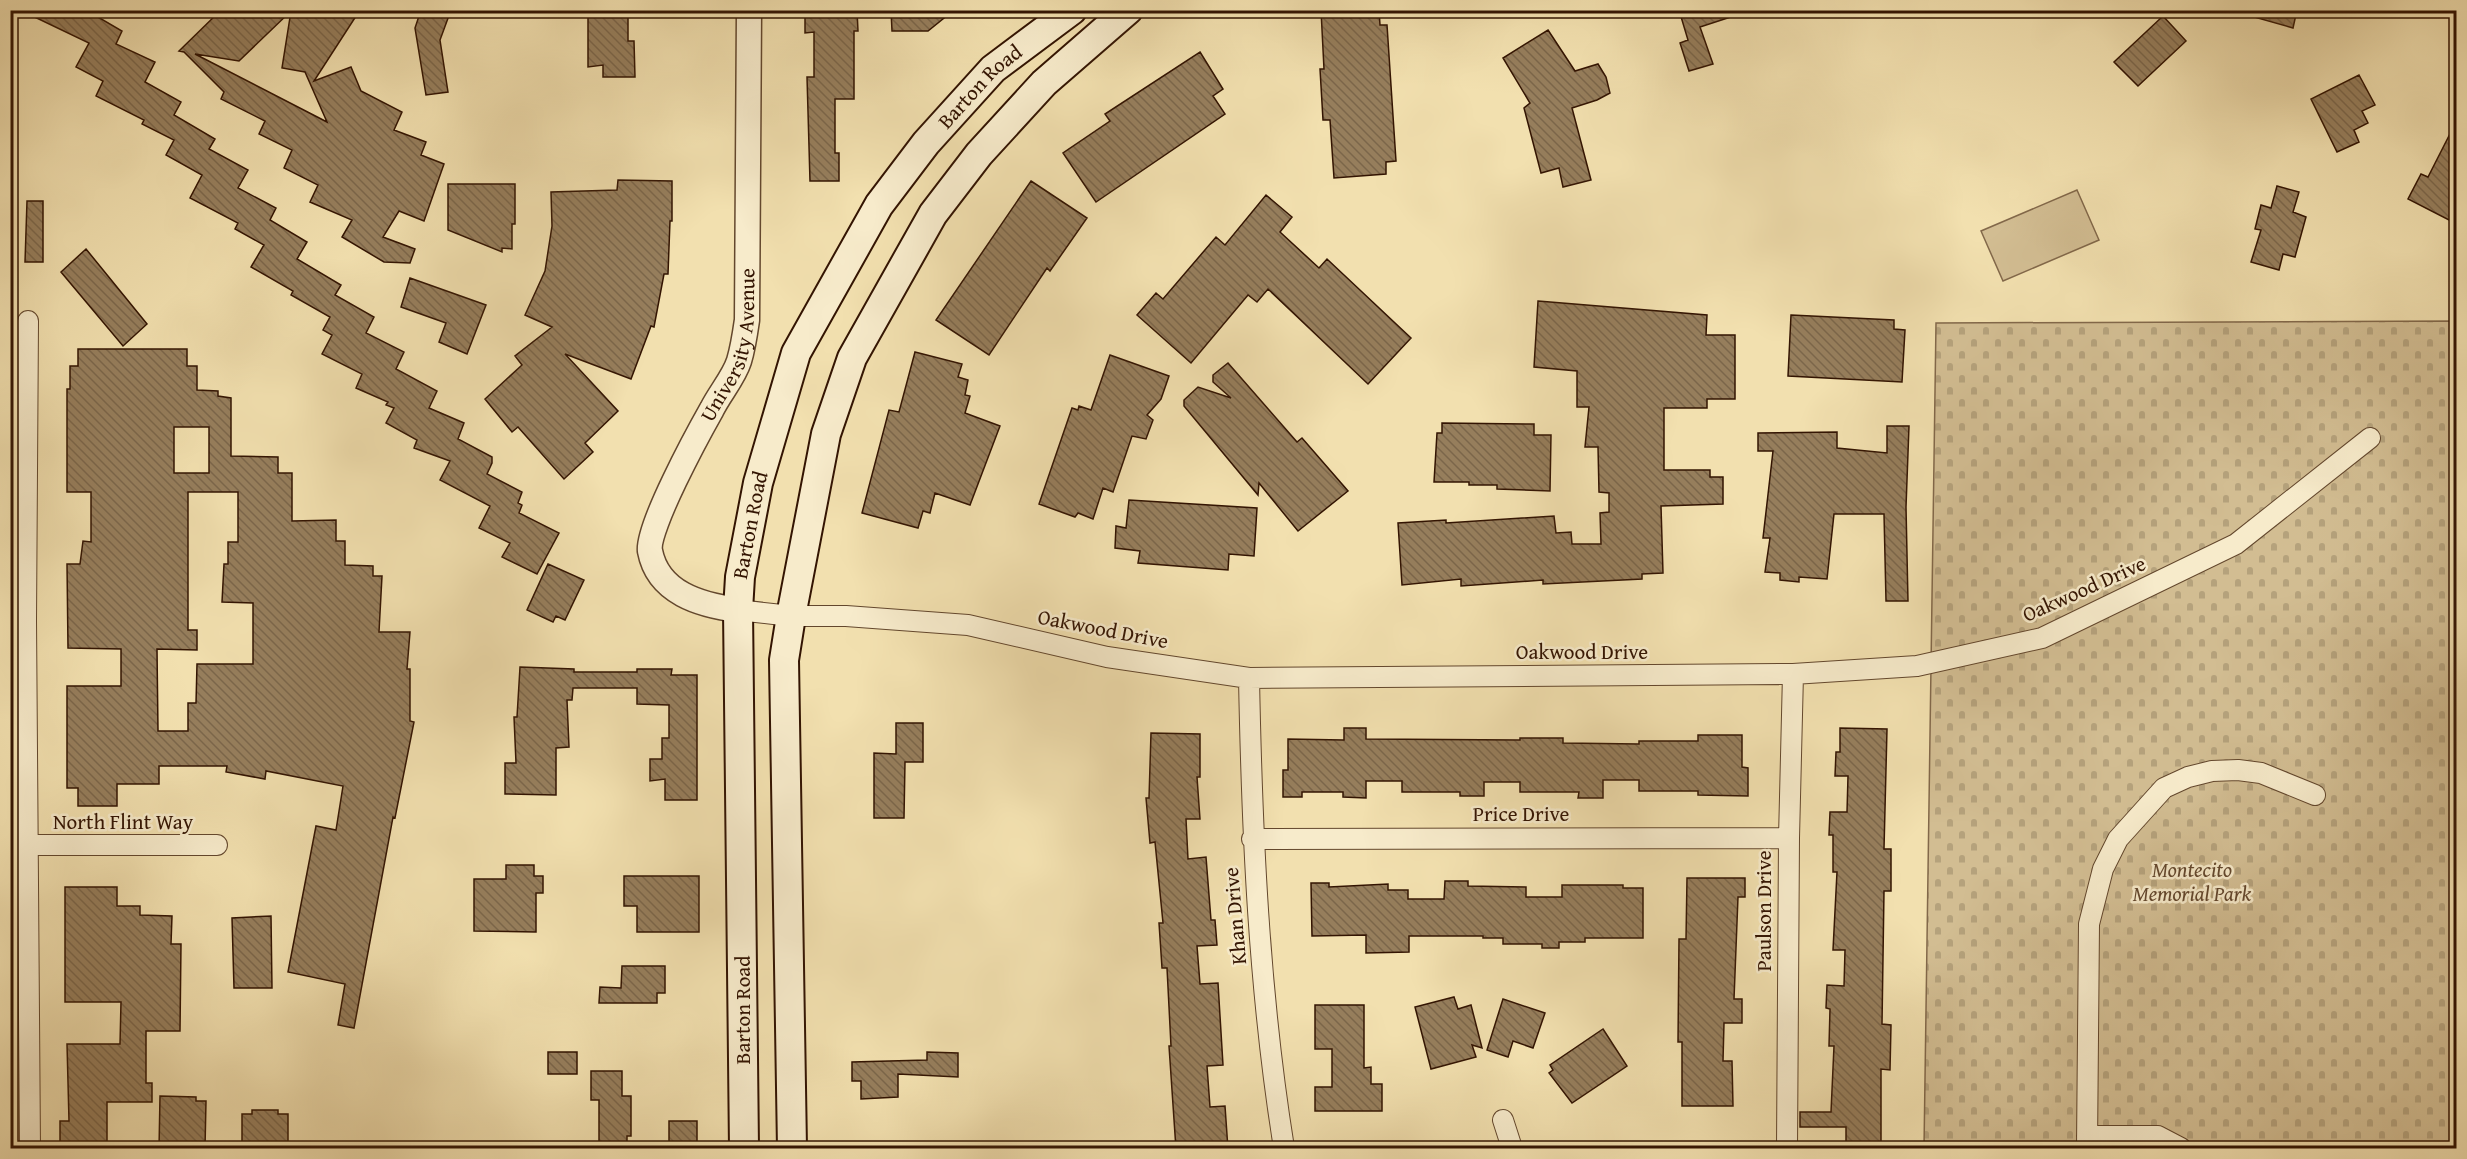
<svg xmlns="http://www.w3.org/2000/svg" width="2467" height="1159" viewBox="0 0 2467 1159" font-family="'Gentium Book Plus',serif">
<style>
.green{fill:#d2bd92;stroke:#82684a;stroke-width:1.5}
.cemetery{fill:url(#cemetery-stones);stroke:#82684a;stroke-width:1.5}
.building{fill:url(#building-back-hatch);stroke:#331402;stroke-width:1.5;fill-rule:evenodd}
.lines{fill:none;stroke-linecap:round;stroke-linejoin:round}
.minor-casing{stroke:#63472d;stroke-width:22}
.tertiary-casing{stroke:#63472d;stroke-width:27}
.secondary-casing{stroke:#331402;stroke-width:32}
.minor{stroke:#f7ebcb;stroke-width:20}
.tertiary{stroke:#f7ebcb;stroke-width:24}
.secondary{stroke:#f7ebcb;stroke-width:28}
.labels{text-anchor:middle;stroke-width:5;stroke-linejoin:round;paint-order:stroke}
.street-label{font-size:21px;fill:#331402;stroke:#f7ebcb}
.park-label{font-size:21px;font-style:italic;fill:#63472d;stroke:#f7ebcb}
</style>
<defs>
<pattern id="cemetery-stones" width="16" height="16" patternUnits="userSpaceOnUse" patternTransform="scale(1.5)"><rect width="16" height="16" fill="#d2bd92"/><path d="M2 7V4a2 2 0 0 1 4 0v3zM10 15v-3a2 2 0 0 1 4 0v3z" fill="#b5a27c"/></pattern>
<pattern id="building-back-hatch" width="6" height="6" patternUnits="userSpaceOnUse" patternTransform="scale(1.5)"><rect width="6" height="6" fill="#967e5c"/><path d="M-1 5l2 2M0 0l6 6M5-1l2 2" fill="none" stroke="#7b664a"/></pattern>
</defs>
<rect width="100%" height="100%" fill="#f2e0af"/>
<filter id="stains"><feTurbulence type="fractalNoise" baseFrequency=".00333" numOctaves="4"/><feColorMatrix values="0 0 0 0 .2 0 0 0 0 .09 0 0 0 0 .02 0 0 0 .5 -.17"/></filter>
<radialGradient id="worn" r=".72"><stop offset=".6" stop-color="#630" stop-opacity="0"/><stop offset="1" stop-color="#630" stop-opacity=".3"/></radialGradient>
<path class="green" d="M2077,190l22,50 -96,41 -22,-50z"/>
<path class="cemetery" d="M2456,321v827h-532l12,-825z"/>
<path class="building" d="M20,10h66l36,21 -6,13 39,18 -10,20 36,20 -7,13 41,24 -6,10 39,21 -10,18 38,20 -6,12 37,22 -10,17 44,26 -6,10 39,22 -8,16 38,19 -8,17 41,22 -8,17 35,15 -6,16 34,18v6l-5,11 35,18 -4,11 4,2 -3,8 40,20 -22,41 -35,-17 8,-14 -31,-15 11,-22 -50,-26 10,-19 -36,-13 3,-8 -31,-17 8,-15 -8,-3 2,-3 -32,-14 6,-14 -40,-20 10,-19 -9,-5 7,-13 -39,-22 2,-4 -42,-24 13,-22 -29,-16 3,-6 -48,-25 12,-23 -36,-20 8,-15 -32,-16 2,-4 -48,-24 7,-15 -27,-14 13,-24z
M221,10h139l-46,71 37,-14 10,24 41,21 -8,18 32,12 -5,13 23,9 -20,57 -25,-10 -16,26 32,12 -5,14 -26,-1 -42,-25 10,-17 -42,-18 8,-17 -34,-17 8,-18 -33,-16 6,-13 -44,-22 3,-7 -40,-40 -5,-1zM291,11l-9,57 23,4 22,50 -132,-68 44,7z
M421,10h30l-11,30 8,52 -22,3 -11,-67z
M588,10h40v31h6l1,36h-32v-12l-15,2z
M805,10h52l1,21h-4v68h-19v54h4v28h-29l-3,-104h7v-45l-9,1z
M891,10h63l-26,21h-36z
M1321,10h58l1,15h7l9,136 -10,1v12l-52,4 -4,-58h-7l-3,-51h4z
M1679,10h60l1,4 -40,13 13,37 -24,7 -9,-28 8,-3z
M2247,10h50l-4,18 -46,-13z
M2163,16l23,25 -48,45 -24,-24z
M1548,30l27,41 23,-7 8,13 4,16 -13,7 -25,8 19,72 -28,7 -4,-19 -18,5 -17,-65 6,-5 -27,-45z
M1200,52l23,37 -10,7 12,18 -129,88 -33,-49 47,-32 -5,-7z
M2359,75l16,30 -13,6 6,12 -14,7 5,12 -22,10 -26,-53z
M2457,120v91l-6,10 -43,-22 13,-25 7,3z
M618,180l54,1v40h-2l-2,53h-4l-10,53 -3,-1 -20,53 -66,-25 53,57 -33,32 8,9 -29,27 -46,-52 -6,5 -27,-33 37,-34 -7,-9 37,-29 -27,-12 20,-44 7,-45 -1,-34 66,-2z
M1031,181l56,37 -37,53 -3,-3 -58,87 -53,-35z
M448,184h67v40h-3v25l-10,-1v4l-54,-22z
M2277,186l22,6 -6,20 13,5 -11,40 -12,-3 -4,16 -28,-8 10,-32 -6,-1 6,-24 10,3z
M1266,195l26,22 -12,15 39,36 8,-9 84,79 -43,46 -100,-95 -11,13 -9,-7 -57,68 -54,-48 19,-22 7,6 53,-62 9,8z
M27,201h16v61h-18z
M86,249l61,75 -24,22 -62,-74z
M410,278l76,27 -19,49 -28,-12 7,-19 -45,-16z
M1538,301l169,14 -1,20h29v64h-28v9h-43v62h46v7h13v27l-62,2 2,67 -21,1v5l-99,5v-4l-82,6v-7l-59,6 -4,-62 48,-3v3l108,-7 2,17 15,-1 1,12h29l-1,-31 9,-1v-19l-10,-1 -1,-45h-13l4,-40h-12v-36l-43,-4z
M1791,315l103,5v9l11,1 -3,52 -114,-6z
M78,349h109v17h10v24l21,1v5l13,2v58l47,1v16h14v48l44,-1v21h9v24l28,1v10h9l-3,56h31l-3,37h3v52l4,1 -19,96 -2,-1 -39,211 -16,-3 7,-41 -57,-12 28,-146 20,4 7,-44 -77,-15 -1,8 -39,-7 1,-6h-68v18h-42v22h-39v-18h-11v-102h54v-37l-53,-1 -1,-84h13l3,-23 8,1v-50h-24v-103h3v-23h8zM174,427h35v46h-35zM188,492h50v50h-10v22h-4l-2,38 31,1v61h-56l-1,39h-8v28h-30l-1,-82 40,1v-20h-9z
M915,352l47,12 -4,13 10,3 -3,15 5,1 -5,17 35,13 -30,79 -35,-12 -5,20 -7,-2 -5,17 -56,-15 27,-103 10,2z
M1110,355l59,21 -8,23 -14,16 6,5 -7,19 -14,-3 -19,56 -10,-4 -10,31 -15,-6 -3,4 -36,-13 33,-96 6,2 1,-4 12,4z
M1228,363l69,79 5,-4 46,53 -50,40 -39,-48 -1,12 -74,-89v-6l14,-13 33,11 -18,-16v-7z
M1442,423l92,1v11h17l-1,56 -53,-2v-4h-28v-3h-35l3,-49h5z
M1887,426h22l-3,81 2,94h-22l-2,-87h-50l-7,65 -28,-2v5l-19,-2v-7l-15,-1 5,-34h-7l10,-87h-15v-18l79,-1v16l50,5z
M1129,500l128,8 -3,48 -25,-2 -1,16 -90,-7 2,-12 -25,-3 1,-22 10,2z
M548,564l36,16 -19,40 -9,-4 -3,6 -26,-12z
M520,667l54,2v3h63v-3h35l-1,6h26v125h-32v-21l-15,2v-22h12v-21h7v-33l-32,-1v-16h-64l-1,12h-5l2,47 -13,1v47l-51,-1v-31h11l-2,-46h3z
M896,723h27v39h-18l-1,56h-30v-65l22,1z
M1344,728h22v11l154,1v-2h43v5l76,1v-3h59v-6h44v32l6,1v28l-50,-1v-4h-59v-11h-36v18h-25l1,-6h-59v-10h-36v14h-24v-4h-58v-11h-36v17l-23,-1v-5h-41v5h-19v-27h5v-31l56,1z
M1840,728l47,1 -3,120h7v42h-7l-2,133 9,1 -1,45 -9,-1v80h-35v-22h-46v-15h31l3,-66h-5l1,-37 -4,-1 1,-23 17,1 1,-36h-12l4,-78h-4v-37h-4l1,-23h17l1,-36h-13l1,-24h4z
M1151,733l49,1v43h-3l3,42h-14l2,40 18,-2 5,63h4l2,25 -20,1 3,38 18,-1 5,82 -16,1 3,41 15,-1 3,43h-52l-7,-103h2l-4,-78h-5l-3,-45h4l-8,-81 -5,1 -4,-45h3z
M506,865h28v11h9v17h-7v39l-62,-1v-52h32z
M624,876h75v56h-62v-26h-13z
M1687,878h58v19h-7l-4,102h8v24h-18l-1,38h9l1,45h-51v-64h-4l1,-103h7z
M1445,881h23v5l58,1v10h36v-12h61v3h20v50h-58v4h-26v6h-17v-4h-39v-6h-20v-2h-74v16l-43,1v-18l-54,1 -1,-53h18v4l59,-3v6h20v9h36z
M65,887h52v19h23v9l32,1 -1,28h10l-1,87h-34v52h6v19h-45v47h-47v-28h9l-2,-77h53l1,-42h-56z
M271,916l1,72h-38l-2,-70z
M622,966h43v27h-8v10h-58l1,-16 21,1z
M1454,997l4,12 13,-4 11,43 -10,-3 4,12 -45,12 -16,-62z
M1503,999l42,14 -12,35 -20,-7 -5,16 -21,-7z
M1315,1005h49v63l7,-1v17h11v27h-67v-24h17v-38h-17z
M1603,1029l24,37 -55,37 -23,-30 4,-3 -3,-5z
M548,1052h29v22h-29z
M927,1052l31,1v24l-60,-3v23l-37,2v-18h-9v-19l75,-2z
M591,1071h31v25h9v40h-4v13h-28v-49h-8z
M160,1096l36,1v4h10l-1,47 -46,1z
M252,1110h26v4h10v35h-46v-35h10z
M669,1121h28v28h-28z"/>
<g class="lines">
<defs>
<path id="minor" d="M28,321l-2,299 4,528
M738,610l53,6h55l122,9 139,32 142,21 544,-4 124,-8 125,-28 194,-94 134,-106
M1249,678c3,157 10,315 35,470
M1252,839l537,-1
M29,845h188
M1503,1120l9,28
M2087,1136h71l23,12
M1787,1148l2,-310 4,-164
M2087,1148l2,-224 14,-55 15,-30 46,-51 24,-11 24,-6 26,-1 23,3 54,22"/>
<g id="tertiary">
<path id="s1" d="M738,610c-38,-5 -80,-17 -88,-59 -4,-22 49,-119 62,-142 8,-16 22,-32 27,-48 4,-13 6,-27 8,-41l2,-310"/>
</g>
<g id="secondary">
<path id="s2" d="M744,1148l-6,-538 2,-33 18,-94 38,-130 83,-148 47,-62 67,-74 79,-59"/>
<path d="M792,1148l-8,-488 7,-44 35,-182 26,-76 81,-144 46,-60 65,-71 84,-73"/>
</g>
</defs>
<use href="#minor" class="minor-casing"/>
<use href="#tertiary" class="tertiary-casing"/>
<use href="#secondary" class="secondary-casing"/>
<use href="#minor" class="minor"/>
<use href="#tertiary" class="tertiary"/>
<use href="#secondary" class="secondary"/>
</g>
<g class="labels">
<g class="street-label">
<text dy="7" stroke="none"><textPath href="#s2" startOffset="1128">Barton Road</textPath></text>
<text dy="7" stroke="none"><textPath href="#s1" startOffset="338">University Avenue</textPath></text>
<text dy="7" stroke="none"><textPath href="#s2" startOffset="624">Barton Road</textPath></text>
<text transform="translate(2084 589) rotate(-24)" y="7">Oakwood Drive</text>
<text transform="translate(1103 629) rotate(11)" y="7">Oakwood Drive</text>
<text x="1582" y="659">Oakwood Drive</text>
<text x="1521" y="821">Price Drive</text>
<text x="123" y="829">North Flint Way</text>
<text transform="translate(1764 911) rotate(-90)" y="7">Paulson Drive</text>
<text transform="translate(1235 916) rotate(-95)" y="7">Khan Drive</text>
<text transform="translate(743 1010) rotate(-90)" y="7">Barton Road</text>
</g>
<g class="park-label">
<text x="2192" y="877">Montecito<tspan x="2192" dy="24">Memorial Park</tspan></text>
</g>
</g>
<rect width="2467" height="1159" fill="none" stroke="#f2e0af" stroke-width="36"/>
<rect x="12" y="12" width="2443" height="1135" fill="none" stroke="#331402" stroke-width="3"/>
<rect x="18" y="18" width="2431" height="1123" fill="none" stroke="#331402" stroke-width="1.5"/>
<rect width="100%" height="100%" filter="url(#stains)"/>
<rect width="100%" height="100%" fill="url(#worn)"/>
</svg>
